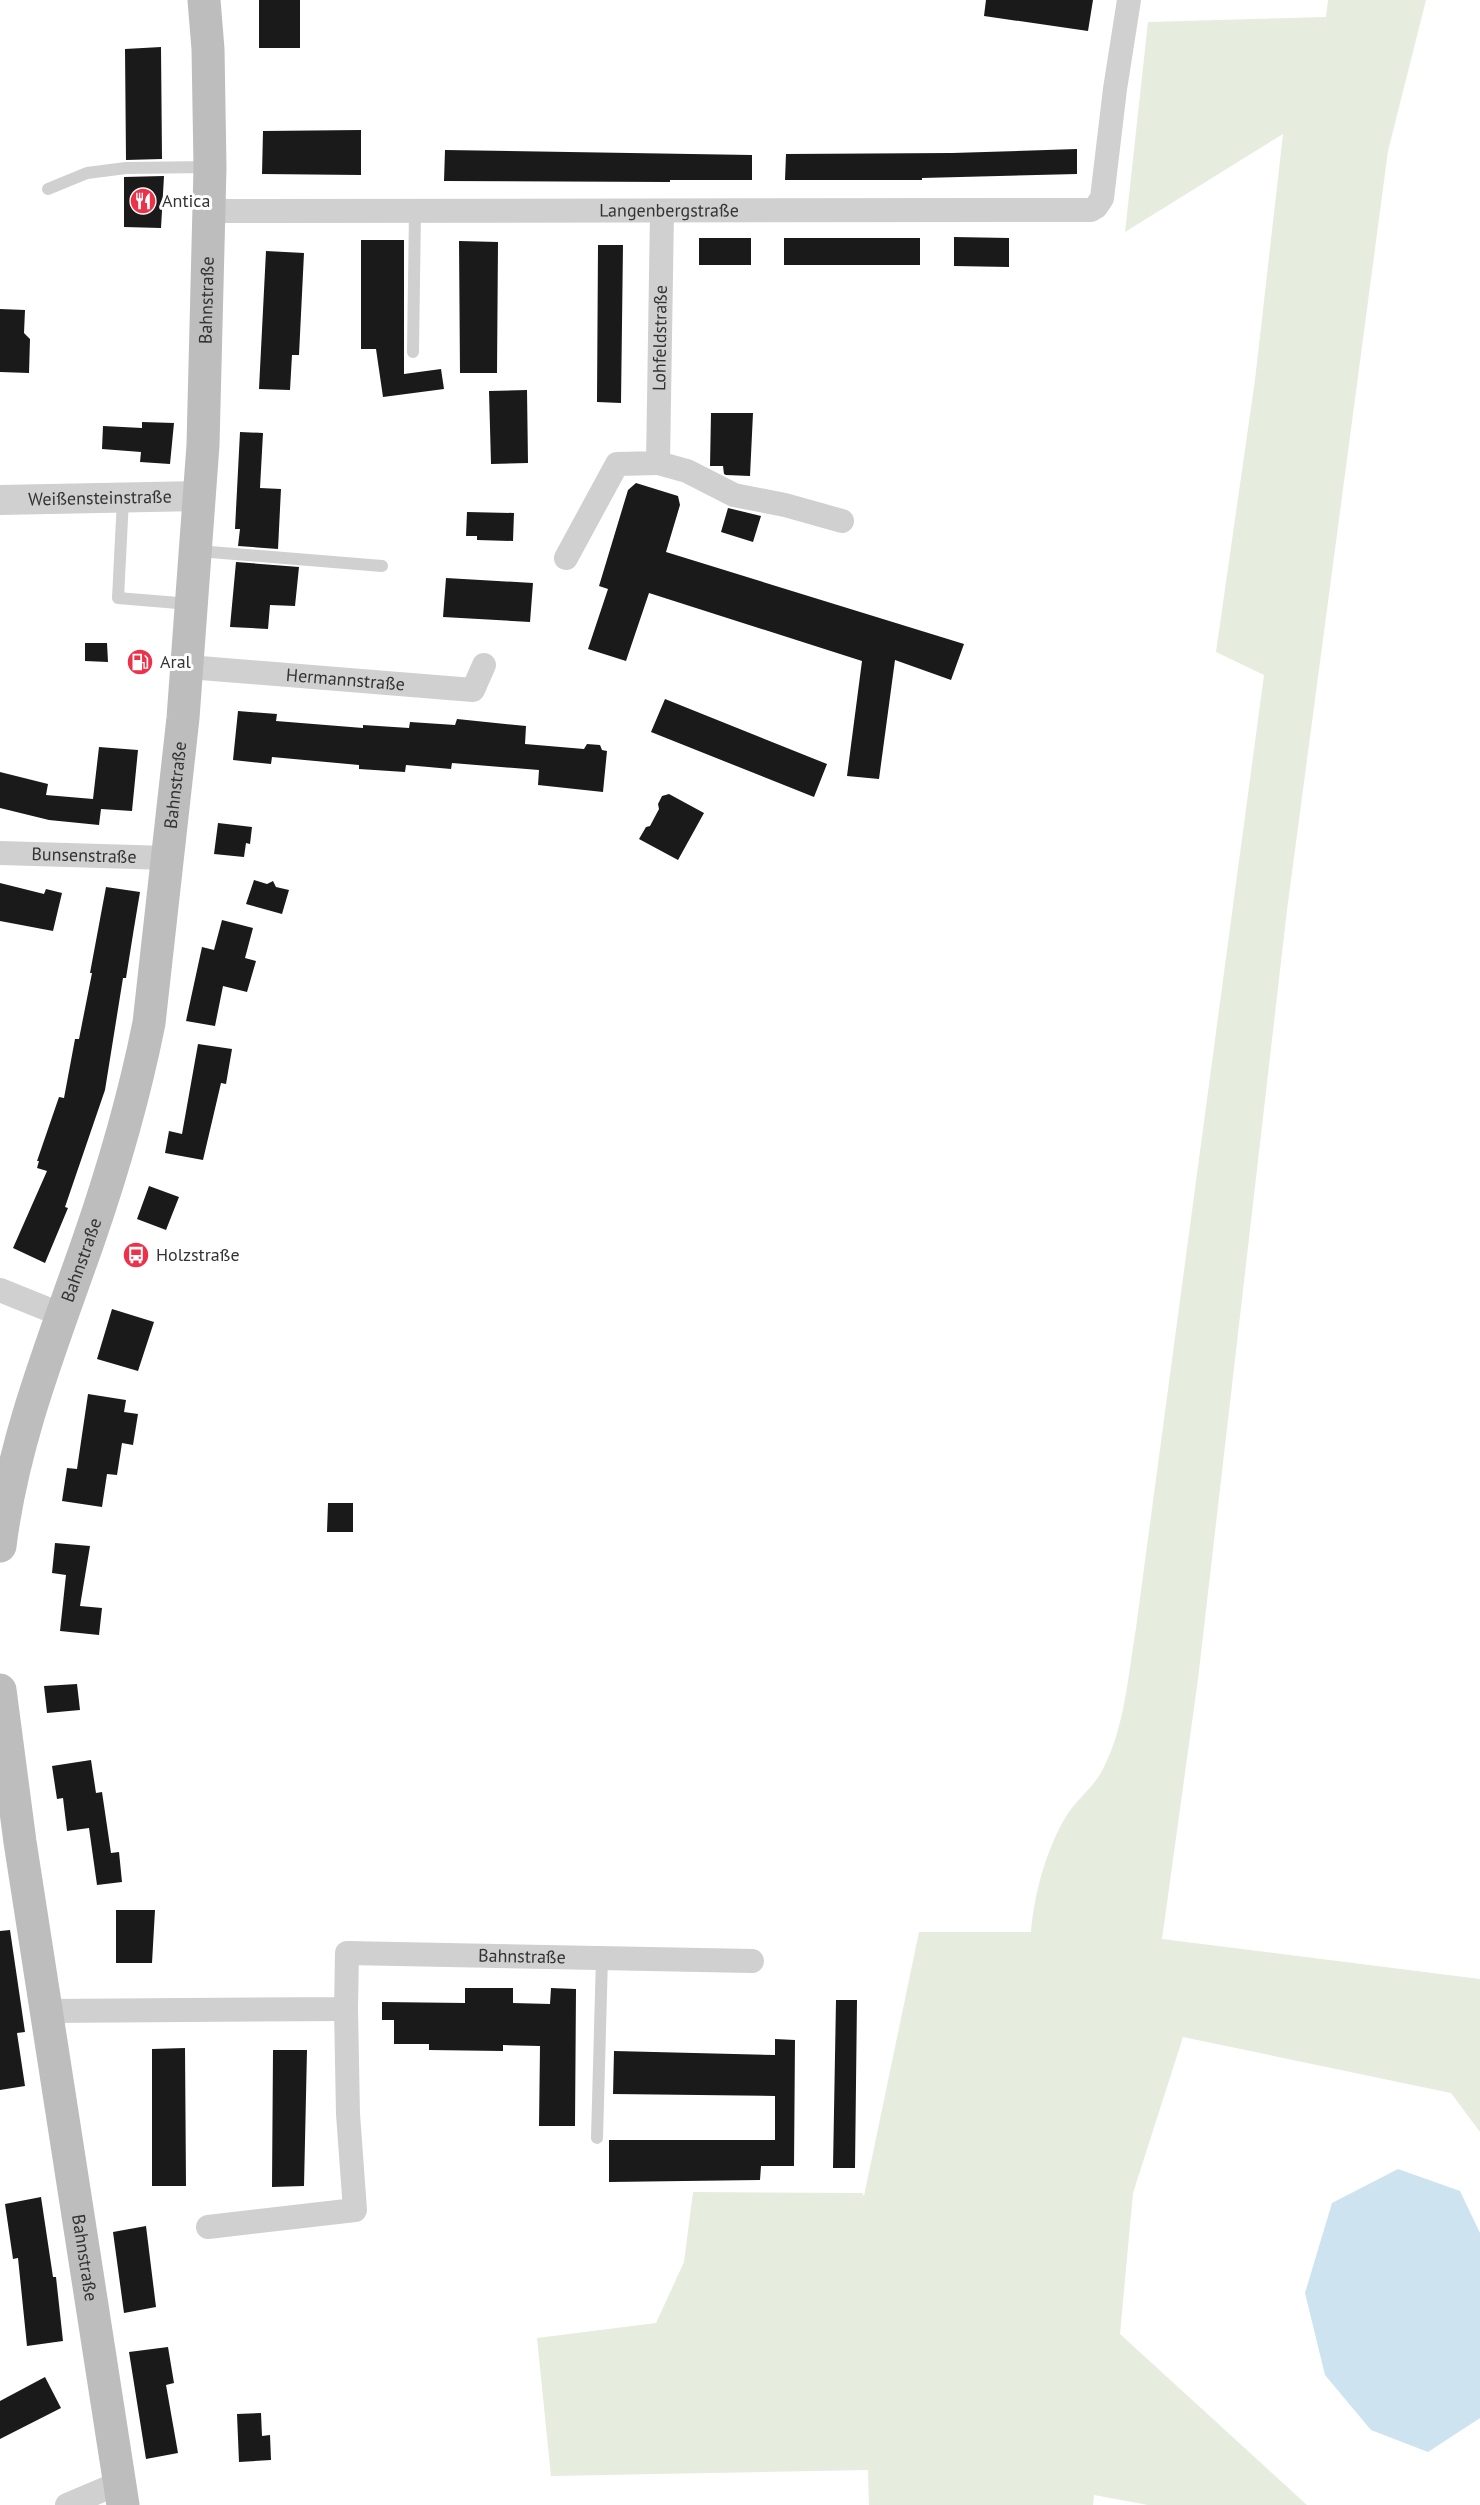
<svg xmlns="http://www.w3.org/2000/svg" width="1480" height="2505" viewBox="0 0 1480 2505" font-family="'PT Sans',sans-serif">
<style>
.green{fill:#e6ecde}
.water{fill:#cde3ef}
.building{fill:#1a1a1a}
.lines{fill:none;stroke-linecap:round;stroke-linejoin:round}
.service{stroke:#d0d0d0;stroke-width:12}
.minor{stroke:#d0d0d0;stroke-width:24}
.tertiary{stroke:#d0d0d0;stroke-width:30}
.secondary{stroke:#bdbdbd;stroke-width:33}
.labels{text-anchor:middle;stroke-width:6;stroke-linejoin:round;paint-order:stroke}
.poi-label{font-size:18px;fill:#333;stroke:#fff;text-anchor:start}
.street-label{font-size:18px;fill:#333;stroke:#fff}
</style>
<rect width="100%" height="100%" fill="#fff"/>
<path class="green" d="M1328,0h98l-38,151 -101,759 -89,769 -36,260 318,40v153l-29,-39 -268,-56 -50,156 -13,141 187,171h-159l-54,-10 -1,10h-224l-1,-35 -317,6 -14,-138 119,-15 28,-61 9,-70 169,1 2,3 55,-264h112c3,-38 15,-81 34,-114 10,-17 28,-30 37,-47 23,-43 26,-96 34,-143l128,-953 -48,-23 39,-272 28,-246 -158,98 23,-210 178,-5z"/>
<path class="water" d="M1398,2169l62,22 20,42v185l-52,34 -57,-22 -46,-55 -20,-82 27,-90z"/>
<path class="building" d="M259,0h41v48h-41z
M986,0h107l-5,31 -104,-15z
M161,47l1,112 -36,1 -1,-111z
M361,130v45l-99,-1 1,-43z
M1077,149v25l-155,4v2h-137l1,-26 166,-1z
M445,150l307,5v25h-82v2l-226,-1z
M164,176l-3,52 -37,-1v-50z
M954,237l55,1v29l-55,-1z
M699,238h52v27h-52z
M784,238h136v27h-136z
M361,240h43v134l37,-5 3,20 -61,8 -7,-48h-15z
M459,241l39,1 -1,131h-37z
M598,245h25l-2,158 -24,-1z
M266,251l38,2 -5,102h-7l-2,35 -31,-1z
M0,309l25,1 -1,23 6,6 -1,34 -29,-1z
M527,390l1,73 -37,1 -2,-73z
M711,413h42l-3,63 -24,-1 -2,-1 -1,-8h-13z
M142,422l32,1 -4,41 -30,-2 1,-10 -39,-3 1,-23 39,2z
M240,432l23,1 -3,55 21,1 -3,60 -40,-3 2,-17h-5z
M636,483l42,13 2,9 -14,47 298,92 -13,36 -56,-20 -16,119 -32,-3 15,-115 -213,-68 -23,68 -38,-12 20,-60 -9,-3 29,-96z
M728,508l33,8 -8,26 -32,-10z
M467,512l47,1 -1,28 -36,-1v-4h-11z
M236,562l63,5 -4,39 -25,-1 -2,24 -38,-2z
M446,578l87,5 -3,39 -87,-5z
M85,643h22l1,19 -23,-1z
M665,699l162,65 -13,33 -163,-65z
M238,711l39,3 -1,7 87,7v-3l46,3 1,-6 45,3 2,-6 69,7 -1,18 59,5 3,-5 13,1 2,5 5,1 -4,41 -65,-7 1,-15 -87,-7 -1,6 -45,-4 -1,7 -46,-3v-4l-87,-8 -1,7 -38,-4z
M99,747l39,3 -6,61 -31,-2 -2,16 -50,-5 -49,-12v-36l48,12 -2,11 47,4z
M669,794l35,19 -26,47 -39,-21 7,-12 4,-1 9,-17 -1,-5 4,-8z
M218,823l34,4 -2,17 -4,-1 -2,14 -30,-3z
M254,880l13,4 6,-3 3,6 13,3 -7,24 -36,-10z
M0,883l44,11 2,-5 16,4 -9,38 -53,-10z
M106,887l34,5 -6,36 -8,50h-3l-18,112 -40,117 3,1 -23,55 -32,-15 34,-77 -10,-3 2,-7h-2l22,-64 5,1 11,-59h4l13,-66h-2z
M222,920l31,8 -8,30 11,3 -9,31 -24,-6 -8,40 -29,-5 16,-74 12,3z
M198,1044l34,5 -6,35 -5,-1 -18,77 -38,-7 4,-22 13,3z
M149,1186l30,11 -13,33 -29,-11z
M112,1309l42,13 -16,49 -41,-12z
M88,1394l38,6 -2,12 14,2 -5,31 -11,-2 -5,32 -10,-1 -5,33 -40,-6 5,-33 10,1z
M328,1503h25v29h-26z
M55,1543l35,3 -10,60 22,2 -3,27 -39,-4 6,-56 -14,-2z
M77,1684l3,26 -33,3 -3,-27z
M91,1760l5,33 6,-1 9,61 8,-1 3,30 -25,3 -8,-57 -22,3 -4,-33 -6,1 -5,-33z
M116,1910h39l-3,53h-36z
M10,1930l15,102 -8,1 8,53 -25,4v-159z
M465,1988h48v15l37,1 1,-16 25,1 -1,137h-36l1,-80 -37,-1v6l-74,-1v-6h-35v-24h-12v-18l83,1z
M836,2000h21l-2,168h-22z
M775,2039l20,1 -1,126h-33l-1,14 -151,2v-42h166v-44l-162,-2 1,-43 161,4z
M185,2048l1,138h-34v-137z
M273,2050h34l-3,136 -32,1z
M41,2197l12,80h3l7,64 -36,5 -9,-88 -5,1 -8,-55z
M146,2226l10,81 -32,6 -11,-81z
M168,2347l6,36 -8,2 12,68 -32,6 -17,-107z
M45,2377l16,31 -61,31v-38z
M261,2413l1,23 8,-1 1,25 -32,2 -2,-48z"/>
<g class="lines">
<path class="service" d="M48,189l39,-16 39,-5 83,-1
M413,352l2,-141
M123,499l-5,99 72,6
M198,551l184,15
M597,2138l5,-181"/>
<g class="minor">
<path id="s1" d="M209,211l882,-1 5,-3 6,-9 13,-109 14,-89"/>
<path d="M658,463l29,8 47,24 51,10 57,16"/>
<path id="s2" d="M566,558l51,-94 41,-1 4,-251"/>
<path id="s3" d="M188,667l285,23 11,-25"/>
<path id="s4" d="M0,853l168,5"/>
<path d="M0,1290l62,25"/>
<path id="s5" d="M46,2011l300,-2 1,-56 405,8"/>
<path d="M208,2227l147,-17 -7,-96 -2,-105"/>
<path d="M67,2505l52,-22"/>
</g>
<path class="tertiary" id="s6" d="M0,500l200,-4"/>
<g class="secondary">
<path id="s7" d="M0,1546c13,-106 53,-204 88,-304 25,-72 46,-144 61,-219l34,-305 20,-273 7,-278 -2,-118 -4,-49"/>
<path id="s8" d="M0,1690l20,152 103,663"/>
</g>
</g>
<defs>
<symbol id="restaurant-disc" viewBox="-11 -11 22 22"><circle r="9.5" fill="#ed3148" stroke="#fff"/><path d="M-5-6h1v4h1v-4h1v4h1v-4h1v5L-1.5 .5V6h-2V.5L-5-1ZM5-6V6H3V1.5H1.5Q1.5-4 5-6Z" fill="#fff"/></symbol>
<symbol id="fuel-disc" viewBox="-11 -11 22 22"><circle r="9.5" fill="#ed3148" stroke="#fff"/><path d="M-5.5-6h7V0h2V4h1.3V-2.5L3-4.5l.8-.8L6-3V5H2.5V1h-1V6h-7ZM-4.2-4.7v3.2H.2V-4.7Z" fill="#fff"/></symbol>
<symbol id="bus-disc" viewBox="-11 -11 22 22"><circle r="9.5" fill="#ed3148" stroke="#fff"/><path d="M-5-6H5V4H4V6H2V4H-2V6H-4V4H-5ZM-3.5-4V0h7V-4ZM-3.5 1.2v1.5H-2V1.2ZM2 1.2v1.5H3.5V1.2Z" fill="#fff"/></symbol>
</defs>
<g fill-rule="evenodd">
<use href="#restaurant-disc" x="128" y="186" width="30" height="30"/>
<use href="#fuel-disc" x="125" y="647" width="30" height="30"/>
<use href="#bus-disc" x="121" y="1240" width="30" height="30"/>
</g>
<g class="labels">
<g class="poi-label">
<text x="162" y="207">Antica</text>
<text x="160" y="668">Aral</text>
<text x="156" y="1261">Holzstraße</text>
</g>
<g class="street-label">
<text dy="6" stroke="none"><textPath href="#s1" startOffset="460">Langenbergstraße</textPath></text>
<text dy="6" stroke="none"><textPath href="#s7" startOffset="1270">Bahnstraße</textPath></text>
<text dy="6" stroke="none"><textPath href="#s2" startOffset="273">Lohfeldstraße</textPath></text>
<text dy="6" stroke="none"><textPath href="#s6" startOffset="100">Weißensteinstraße</textPath></text>
<text dy="6" stroke="none"><textPath href="#s3" startOffset="158">Hermannstraße</textPath></text>
<text dy="6" stroke="none"><textPath href="#s7" startOffset="784">Bahnstraße</textPath></text>
<text dy="6" stroke="none"><textPath href="#s4" startOffset="84">Bunsenstraße</textPath></text>
<text dy="6" stroke="none"><textPath href="#s7" startOffset="298">Bahnstraße</textPath></text>
<text dy="6" stroke="none"><textPath href="#s5" startOffset="531">Bahnstraße</textPath></text>
<text dy="6" stroke="none"><textPath href="#s8" startOffset="574">Bahnstraße</textPath></text>
</g>
</g>
</svg>
